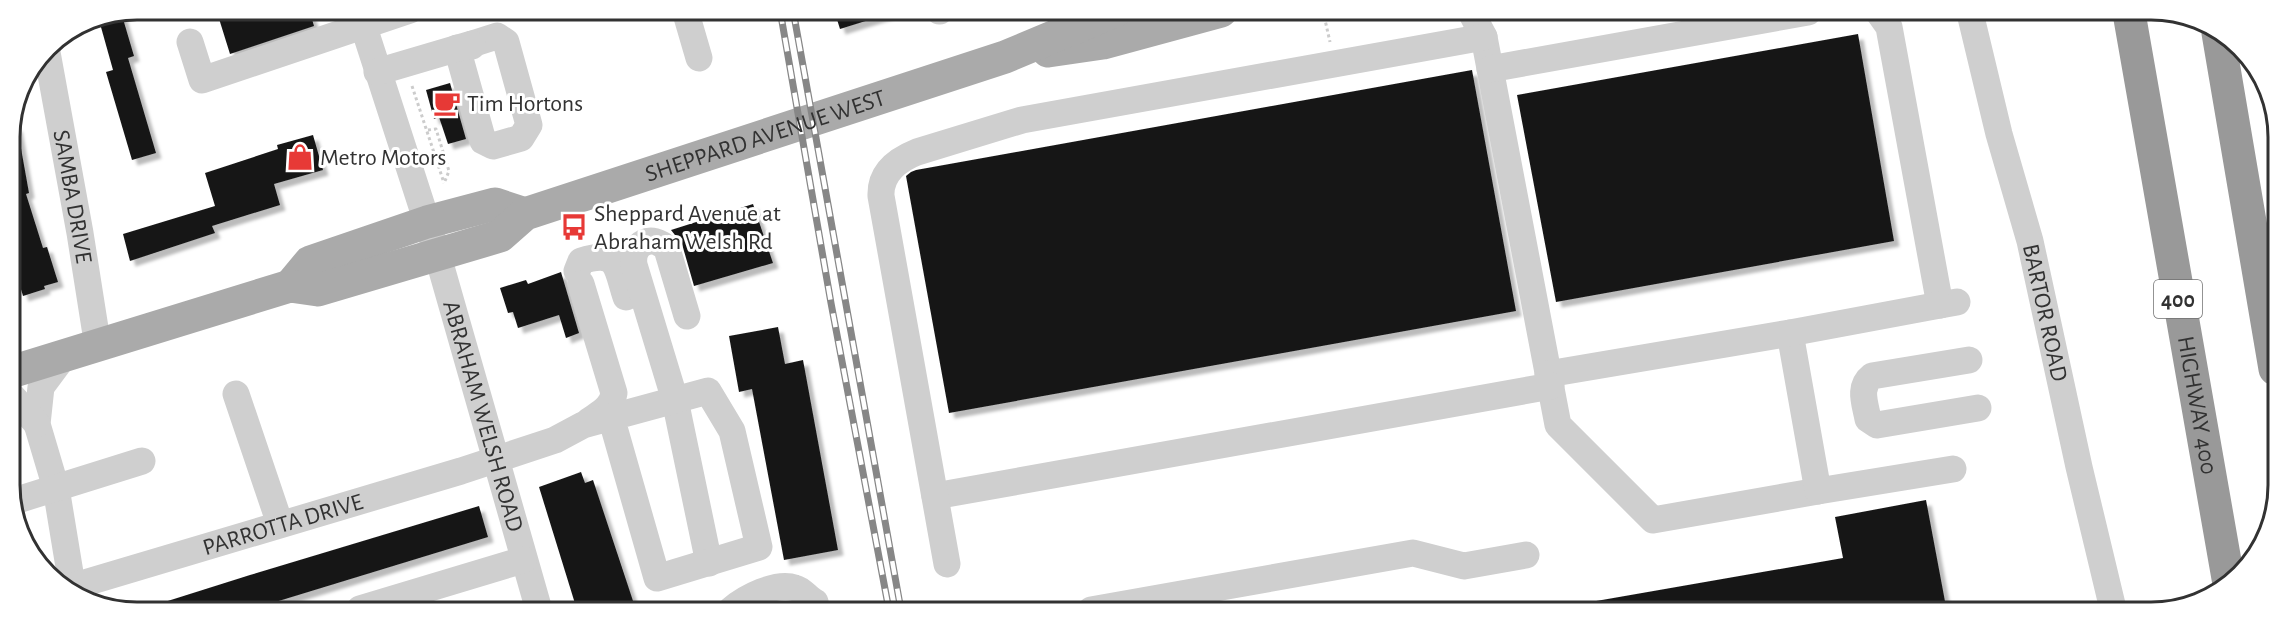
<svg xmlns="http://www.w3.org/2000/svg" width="2288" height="622" viewBox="0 0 2288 622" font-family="'Alegreya Sans',sans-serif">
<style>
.building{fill:#191919;filter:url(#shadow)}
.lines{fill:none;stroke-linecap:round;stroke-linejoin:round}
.path{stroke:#ccc;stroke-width:3;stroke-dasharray:3 3;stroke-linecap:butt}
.minor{stroke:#cfcfcf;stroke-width:27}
.major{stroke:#aaa;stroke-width:33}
.highway{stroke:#999;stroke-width:33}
.rail-casing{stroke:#878787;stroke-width:7}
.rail{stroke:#fff;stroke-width:4.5;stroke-dasharray:14;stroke-linecap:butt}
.labels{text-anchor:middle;stroke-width:6;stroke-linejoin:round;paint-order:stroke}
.shield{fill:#fff;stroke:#707070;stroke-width:1.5}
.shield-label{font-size:22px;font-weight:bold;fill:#323232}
.poi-label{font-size:24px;fill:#323232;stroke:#fff;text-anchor:start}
.street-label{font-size:24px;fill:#323232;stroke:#fff}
.rim{fill:none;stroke:#323232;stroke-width:3}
</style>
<defs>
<filter id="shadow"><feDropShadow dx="5.5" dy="5.5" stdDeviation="1.5" flood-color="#0004"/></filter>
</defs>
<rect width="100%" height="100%" fill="#fff"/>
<path class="building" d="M216,9h93l5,17 -84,28z
M834,10l54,1v3l-48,15z
M121,12l13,44 -6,2 28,95 -24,7 -26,-88 7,-2 -14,-50 4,-1 -1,-3z
M1858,34l36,207 -338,61 -39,-207z
M1472,70l44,241 -567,102 -43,-237 5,-4 5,-2z
M450,83l16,56 -18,5 -9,-27 -5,2 -8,-29z
M17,126l12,67 -3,1 17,54 4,-1 11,35 -14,4 1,3 -22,7 -13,-43 -1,-125z
M313,135l10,35 -49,14 6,21 -68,21 3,7 -85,28 -7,-27 92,-28 -10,-33 73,-24 -1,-4z
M753,204l20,59 -79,23 -12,-42 -11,-14z
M561,272l18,61 -13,5 -7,-23 -41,13 -5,-16 -5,1 -8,-25 26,-8 2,4z
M778,327l7,37 18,-4 35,190 -54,10 -32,-171 -13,3 -10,-56z
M581,472l4,11 8,-3 43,130h-59l-38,-123z
M1926,500l21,112h-367l-1,-8 264,-46 -8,-41z
M479,506l9,31 -229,70 -1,-3 -15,5h-88v-4l95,-30z"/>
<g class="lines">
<path class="path" d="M1323,11l7,31
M412,86l32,97
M428,130l8,-1 13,42 -4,10"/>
<g class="minor">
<path id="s1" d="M358,9l79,244 102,357"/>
<path d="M685,10l14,48"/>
<path d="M939,11h1"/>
<path d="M1471,12l13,25 74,388 95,95 165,-29"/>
<path d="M1879,13l10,14 51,278 17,-3"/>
<path id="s2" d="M1970,13l29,121 31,107 49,226 35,146"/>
<path d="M190,42l12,38 208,-70"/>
<path id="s3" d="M46,47l34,186 18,114"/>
<path d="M457,48l26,93 10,5 28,-8 8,-13 -23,-83 -9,-6 -25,8"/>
<path d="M1490,69l318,-57"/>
<path d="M377,72l95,-28v2"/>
<path d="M577,271l4,-10c38,-12 35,6 45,36"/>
<path d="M581,284l33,109c-2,15 -14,20 -25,28"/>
<path d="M687,316l-20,-67c-15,-16 -36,-6 -33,16l41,135 34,163"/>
<path d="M1790,333l28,158 135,-22"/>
<path d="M64,356l-23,31 -4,37 19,64 17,103"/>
<path d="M1969,360l-97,16c-14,11 -7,27 -4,43l9,6 101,-17"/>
<path d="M1548,374l242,-41 150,-28"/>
<path d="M236,394l44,130"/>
<path d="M11,395l26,29"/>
<path d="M935,496l616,-110"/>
<path d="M11,502l131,-41"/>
<path d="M947,564l-66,-368c-1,-23 16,-36 36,-44l105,-32 462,-83"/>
<path id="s4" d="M68,588l393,-117 94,-31 28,-15 125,-34 24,40 27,116 -102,31 -46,-161"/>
<path d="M360,609l163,-49"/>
<path d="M731,610c15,-13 45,-28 64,-22 8,2 12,10 20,14l2,8"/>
<path d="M1091,610l322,-57 51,13 62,-11"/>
</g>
<g class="major">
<path d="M1048,51l55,-8 118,-32"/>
<path d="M290,286l20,-24 117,-40 68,-18 30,10"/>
<path id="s5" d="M11,372l279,-86 28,4 182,-54 25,-22 480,-157 110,-46"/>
</g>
<g class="highway">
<path id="s6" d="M2129,13l100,571"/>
<path d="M2218,33l57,336"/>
</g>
<defs>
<path id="rail" d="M780,10l51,293 58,307
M793,10l108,600"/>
</defs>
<use href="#rail" class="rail-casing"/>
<use href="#rail" class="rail"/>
</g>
<defs>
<symbol id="cafe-bare" viewBox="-9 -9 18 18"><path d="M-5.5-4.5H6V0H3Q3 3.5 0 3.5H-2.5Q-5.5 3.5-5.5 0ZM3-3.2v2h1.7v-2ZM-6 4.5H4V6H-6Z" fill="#e73936" stroke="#fff" stroke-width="2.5" paint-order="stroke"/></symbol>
<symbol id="shop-bare" viewBox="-9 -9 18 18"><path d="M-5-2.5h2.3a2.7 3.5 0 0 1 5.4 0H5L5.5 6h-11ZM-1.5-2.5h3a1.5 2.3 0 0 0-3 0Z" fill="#e73936" stroke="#fff" stroke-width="2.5" paint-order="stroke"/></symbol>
<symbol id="bus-bare" viewBox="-9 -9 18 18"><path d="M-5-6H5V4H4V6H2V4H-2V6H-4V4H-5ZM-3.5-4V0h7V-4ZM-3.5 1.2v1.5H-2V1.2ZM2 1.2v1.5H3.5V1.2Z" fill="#e73936" stroke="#fff" stroke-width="2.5" paint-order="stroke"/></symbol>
</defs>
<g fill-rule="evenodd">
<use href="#cafe-bare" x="428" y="84" width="38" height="38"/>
<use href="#shop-bare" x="281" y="138" width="38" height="38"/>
<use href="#bus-bare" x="555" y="208" width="38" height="38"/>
</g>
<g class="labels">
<rect class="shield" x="2154" y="280" width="48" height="38" rx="4.5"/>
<g class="shield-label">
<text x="2178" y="307">400</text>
</g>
<g class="poi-label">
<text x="467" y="111">Tim Hortons</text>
<text x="320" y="165">Metro Motors</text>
<text x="594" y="221">Sheppard Avenue at<tspan x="594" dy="28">Abraham Welsh Rd</tspan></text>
</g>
<g class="street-label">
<text dy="8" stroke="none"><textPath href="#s5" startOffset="796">SHEPPARD AVENUE WEST</textPath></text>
<text dy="8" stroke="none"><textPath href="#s3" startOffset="152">SAMBA DRIVE</textPath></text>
<text dy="8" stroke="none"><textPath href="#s2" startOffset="309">BARTOR ROAD</textPath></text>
<text dy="8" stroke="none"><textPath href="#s6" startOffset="398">HIGHWAY 400</textPath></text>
<text dy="8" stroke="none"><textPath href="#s1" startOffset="426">ABRAHAM WELSH ROAD</textPath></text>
<text dy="8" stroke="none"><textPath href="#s4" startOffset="224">PARROTTA DRIVE</textPath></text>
</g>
</g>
<path d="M0 0H2288V622H0ZM137 20H2151A117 117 0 0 1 2268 137V485A117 117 0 0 1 2151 602H137A117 117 0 0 1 20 485V137A117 117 0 0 1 137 20Z" fill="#fff" fill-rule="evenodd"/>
<path class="rim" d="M137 20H2151A117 117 0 0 1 2268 137V485A117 117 0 0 1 2151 602H137A117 117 0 0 1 20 485V137A117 117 0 0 1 137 20Z"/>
</svg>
